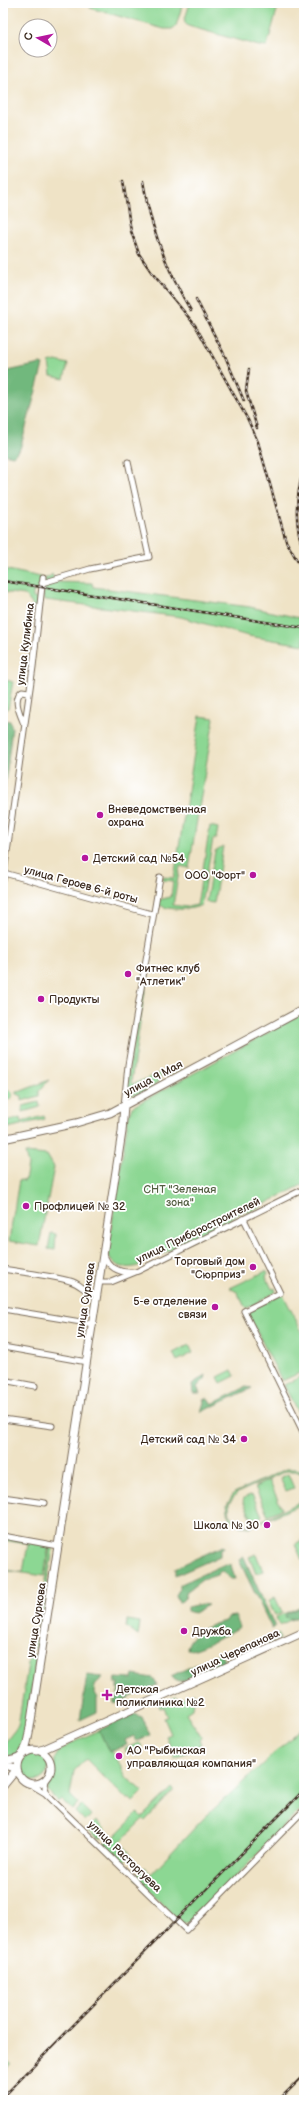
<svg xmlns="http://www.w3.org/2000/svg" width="307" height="2103" viewBox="0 0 307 2103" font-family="'Balsamiq Sans',sans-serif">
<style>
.green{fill:#8cd793;stroke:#648058}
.forest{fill:#71b87d;stroke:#56714e}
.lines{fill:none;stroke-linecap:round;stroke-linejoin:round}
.minor-casing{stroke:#7a6b59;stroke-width:7}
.major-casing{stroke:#7a6b59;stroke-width:9}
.minor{stroke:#fff;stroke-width:5}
.major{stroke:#fff;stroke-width:7}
.rail-casing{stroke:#3b2a1e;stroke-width:2.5}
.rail{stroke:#fff;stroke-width:1;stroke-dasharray:3;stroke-linecap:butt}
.poi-dot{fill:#b5179e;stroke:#fff;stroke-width:1.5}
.labels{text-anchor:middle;stroke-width:3.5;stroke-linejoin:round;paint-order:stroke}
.street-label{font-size:11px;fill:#3b2a1e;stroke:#fff}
.poi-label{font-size:11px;fill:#3b2a1e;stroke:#fff;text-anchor:start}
.park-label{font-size:11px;fill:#535e41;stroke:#fff}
</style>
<rect width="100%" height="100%" fill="#fff"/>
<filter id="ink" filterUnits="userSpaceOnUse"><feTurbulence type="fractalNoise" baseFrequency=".025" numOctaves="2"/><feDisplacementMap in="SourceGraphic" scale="8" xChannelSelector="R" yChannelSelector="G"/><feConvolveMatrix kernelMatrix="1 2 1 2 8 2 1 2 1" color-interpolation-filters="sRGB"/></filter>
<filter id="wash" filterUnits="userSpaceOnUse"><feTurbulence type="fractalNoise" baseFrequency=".012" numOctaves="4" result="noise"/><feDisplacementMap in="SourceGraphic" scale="16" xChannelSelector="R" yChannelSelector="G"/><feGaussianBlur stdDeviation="0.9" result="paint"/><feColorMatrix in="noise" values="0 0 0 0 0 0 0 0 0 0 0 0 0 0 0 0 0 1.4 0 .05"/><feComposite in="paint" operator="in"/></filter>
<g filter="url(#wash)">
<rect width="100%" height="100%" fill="#efe3c6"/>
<path class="green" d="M91,3h92l-7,23 -4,3h-8l-74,-21z
M190,3h89l-12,43h-8l-71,-20 -4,-4z
M56,361l12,3 -4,15 -13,-3 -2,-13z
M3,569l38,8 -2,13 -6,1v7l6,1 -1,12h-3v-3l-10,-13 -22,-3z
M52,574l3,8 37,1 1,4 157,20 54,12v26l-56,-9 -67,-19 -135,-17 -3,-2 2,-20h3z
M3,679l10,3 -5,27 -5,1z
M200,716l14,2 -25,150 -9,-2 -7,39 14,2 10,-2 13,-79 8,2 -2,11h-3l-12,66c-9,6 -33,5 -42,0l-1,-5 13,-3 2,-16 -11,-1v-3l12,1z
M223,846l-9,57 -8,-1 9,-51z
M145,971h3l-17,111 2,2 28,-11c1,11 -18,21 -29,22l-4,-2 -2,-6z
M304,1013v171l-55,28 -2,-2 -17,8 1,2 -93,46c-13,4 -29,0 -30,-16l20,-132 4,-11z
M180,1064l2,5 -13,6 -5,-2v-1z
M49,1080l-10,11v5l-17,5v-5l-6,-2v-3l3,1z
M3.5 1095a4.5 4.5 0 1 1 9 0a4.5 4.5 0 1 1-9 0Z
M39,1102l1,5 -17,5v-6z
M44,1116l1,3 -37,9 -2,-6 14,-4 1,4z
M25,1153l22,2 7,12 -15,79 -30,-5 10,-61 6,1 3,-16z
M51,1233l5,1 -1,16 -7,-1z
M266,1271l2,2 -2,3 6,13 3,-1 1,4 -29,16 -2,-1 -8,-15 -7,-4z
M283,1294l21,42v35l-22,10 -34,-67 1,-3z
M189,1345l4,8 -16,8 -4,-8z
M232,1370l3,6 -14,7 -3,-6z
M304,1375v34l-7,2 -13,-26z
M286,1469h10l8,4v2l-8,-4h-10l-49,22 -8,10 1,13 10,9 10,1 54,-26v3l-54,24 -10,-1 -11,-8 -2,-14 7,-11z
M288,1474l6,14 -8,3 -6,-13z
M269,1480l13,29 -14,6 -13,-28z
M250,1495l3,1 9,20 -9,5 -10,-20 1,-3z
M3,1537l46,8 -5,31 -41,-6 20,2 5,-28 -25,-4z
M304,1540v19l-2,1 -7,-16z
M50,1547l3,3 -7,38 -2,-1z
M256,1554l7,17 -7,3 -7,-17z
M44,1589l3,2 -9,55 -4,4z
M275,1597l7,15 -7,3 -7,-14z
M304,1605v9l-25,11 -3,-8z
M127,1620l13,2 -2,14 -12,-9z
M279,1633l1,6 -13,5 -3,-1 -1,-3z
M28,1654l7,1 1,5 -14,89 -3,5 -8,2h-8v-11l15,-19 11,-68h-3z
M194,1693l-2,16 -6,4 16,24 -3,3 2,5 -26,13 -9,-22 5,-2 -7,-16 4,-1 -4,-10 -4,1 -1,-3 17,-9 2,4z
M304,1726v80l-113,116 -8,1 -4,-2 -44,-44 9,-10 7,7 53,-56z
M99,1730l10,22 3,-1 15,27 16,14 -10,10 -3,-3 -2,2 -42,-42 -12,12 -4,24 8,8 -6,7 -11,-11 -3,3 -10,-11v-8l6,-10 1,-15 4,-7 13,-8z
M140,1742l2,5 -15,6 -2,-4z
M20 1767a14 14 0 1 1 28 0a14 14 0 1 1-28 0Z
M172,1788l2,2 -29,31 -2,-2 -23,23 11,12 -9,9 -18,-17 5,-13 5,4 24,-24 4,4z
M81,1805l10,10 -6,7 -10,-10z
M96,1821l10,9 -4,8h-4l-10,-9z
M3,2053l2,5 6,5 -8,9z"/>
<path class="forest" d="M40,364l3,1 -23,84 -7,7 -10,-2v-82z
M3,720l7,1 2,7 -9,74z
M206,1375l-1,4 -8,8 3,6h-7l-1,-9z
M246,1387l6,1 -51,24 3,-10 -1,-2 5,-2 4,6z
M223,1546l1,2 -4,3v5l-45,20v-8z
M244,1557l31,70 -3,2 -33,-69z
M225,1564l6,1 4,14h-4l-10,-8 -4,4 -15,5 -16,12v5l-5,5h-2l-3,-7 3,-5v-5z
M201,1604l7,1 -14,8 -7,-2v-4z
M304,1606v8l-11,5 -8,-2 1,-3z
M235,1616l5,11c-11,6 -43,25 -53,23 1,-17 24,-26 39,-29l2,-4z
M220,1653l5,9 -42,19h-5l-7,-5z
M87,1675l15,2 -7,9 -1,7 3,5v14l-17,8z
M133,1675l20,3 4,7 -42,19 -2,-3h2l1,-4h1l2,-8h-2l1,-6h-3l1,-5 16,1z
M134,1714l8,3 8,18 -14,6 -2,-5 -9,4 2,5 -18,7 -10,-22z"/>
</g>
<g filter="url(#ink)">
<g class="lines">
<defs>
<path id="minor" d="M42,583l48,-14 59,-12 -21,-95
M24,724c-4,-10 -12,-25 -2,-33l7,1
M4,873l148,41
M3,880l30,-213 10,-90
M124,1106l4,-41 32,-188
M244,1219l36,74 -36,18 60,123
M104,1254c3,13 15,19 28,18
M3,1269c22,4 46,6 67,12 12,3 13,11 27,13
M99,1282h12l27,-11 166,-82
M3,1309l90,15
M3,1347l84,15
M3,1380l32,6
M3,1419l49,7
M3,1497l42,6
M3,1536l55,10
M46,1779l-1,8 2,8
M30,1784l15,9 141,137 118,-120"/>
<path id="major" d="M3,1139l73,-16 34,-10 194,-104
M17 1767a17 17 0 1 1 34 0a17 17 0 1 1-34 0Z
M36,1751l8,-2 260,-117
M3,1760c25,0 23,-13 27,-33l92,-595 2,-26
M3,1764l14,5
M3,1773l1,12
M3,1786l14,-17"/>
</defs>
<use href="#minor" class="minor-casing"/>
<use href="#major" class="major-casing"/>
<use href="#minor" class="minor"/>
<use href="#major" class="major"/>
<defs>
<path id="rail" d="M123,181l8,50 8,23 13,19 43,52 53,95 10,22 28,99 12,21
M143,181c7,47 24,89 48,130
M196,299l29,57 19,45
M249,369l-3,22 11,37
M304,467c-8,30 -11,55 0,84
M3,581l301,47
M3,2097l301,-307
M279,2100l25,-25"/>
</defs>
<use href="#rail" class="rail-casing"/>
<use href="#rail" class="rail"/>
</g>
</g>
<g class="poi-dot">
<circle cx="100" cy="815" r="4"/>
<circle cx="85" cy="858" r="4"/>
<circle cx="253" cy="875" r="4"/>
<circle cx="128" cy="974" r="4"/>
<circle cx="41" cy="999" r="4"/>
<circle cx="26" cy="1206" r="4"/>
<circle cx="253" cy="1267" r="4"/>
<circle cx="215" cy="1307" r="4"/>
<circle cx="244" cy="1439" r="4"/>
<circle cx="267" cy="1525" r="4"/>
<circle cx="184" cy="1631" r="4"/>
<path d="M105 1689h4v4h4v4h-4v4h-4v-4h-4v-4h4z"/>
<circle cx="119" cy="1756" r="4"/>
</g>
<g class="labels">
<g class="street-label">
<text transform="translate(25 644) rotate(-83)" y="4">улица Кулибина</text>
<text transform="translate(81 884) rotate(15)" y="4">улица Героев 6-й роты</text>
<text transform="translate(153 1078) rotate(-28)" y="4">улица 9 Мая</text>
<text transform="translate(198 1230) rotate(-26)" y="4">улица Приборостроителей</text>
<text transform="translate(85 1300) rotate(-81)" y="4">улица Суркова</text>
<text transform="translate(36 1620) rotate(-81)" y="4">улица Суркова</text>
<text transform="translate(235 1652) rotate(-25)" y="4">улица Черепанова</text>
<text transform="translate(125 1856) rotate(44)" y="4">улица Расторгуева</text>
</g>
<g class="poi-label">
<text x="108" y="813">Вневедомственная<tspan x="108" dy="13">охрана</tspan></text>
<text x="93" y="862">Детский сад №54</text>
<text x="245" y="879" text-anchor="end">ООО "Форт"</text>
<text x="136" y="972">Фитнес клуб<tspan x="136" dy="13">"Атлетик"</tspan></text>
<text x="49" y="1003">Продукты</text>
<text x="34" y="1210">Профлицей № 32</text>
<text x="245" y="1265" text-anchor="end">Торговый дом<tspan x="245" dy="13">"Сюрприз"</tspan></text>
<text x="207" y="1305" text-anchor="end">5-е отделение<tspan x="207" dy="13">связи</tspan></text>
<text x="236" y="1443" text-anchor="end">Детский сад № 34</text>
<text x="259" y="1529" text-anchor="end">Школа № 30</text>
<text x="192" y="1635">Дружба</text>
<text x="116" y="1693">Детская<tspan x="116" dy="13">поликлиника №2</tspan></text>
<text x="127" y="1754">АО "Рыбинская<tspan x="127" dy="13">управляющая компания"</tspan></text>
</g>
<g class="park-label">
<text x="180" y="1193">СНТ "Зеленая<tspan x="180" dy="13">зона"</tspan></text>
</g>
</g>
<rect width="307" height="2103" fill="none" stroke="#fff" stroke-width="16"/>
<g transform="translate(38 38) rotate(279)"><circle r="19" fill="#ffffff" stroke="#b1aaa5"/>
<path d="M0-3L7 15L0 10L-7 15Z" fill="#b5179e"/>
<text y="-6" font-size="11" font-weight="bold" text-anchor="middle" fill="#3b2a1e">С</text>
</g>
</svg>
